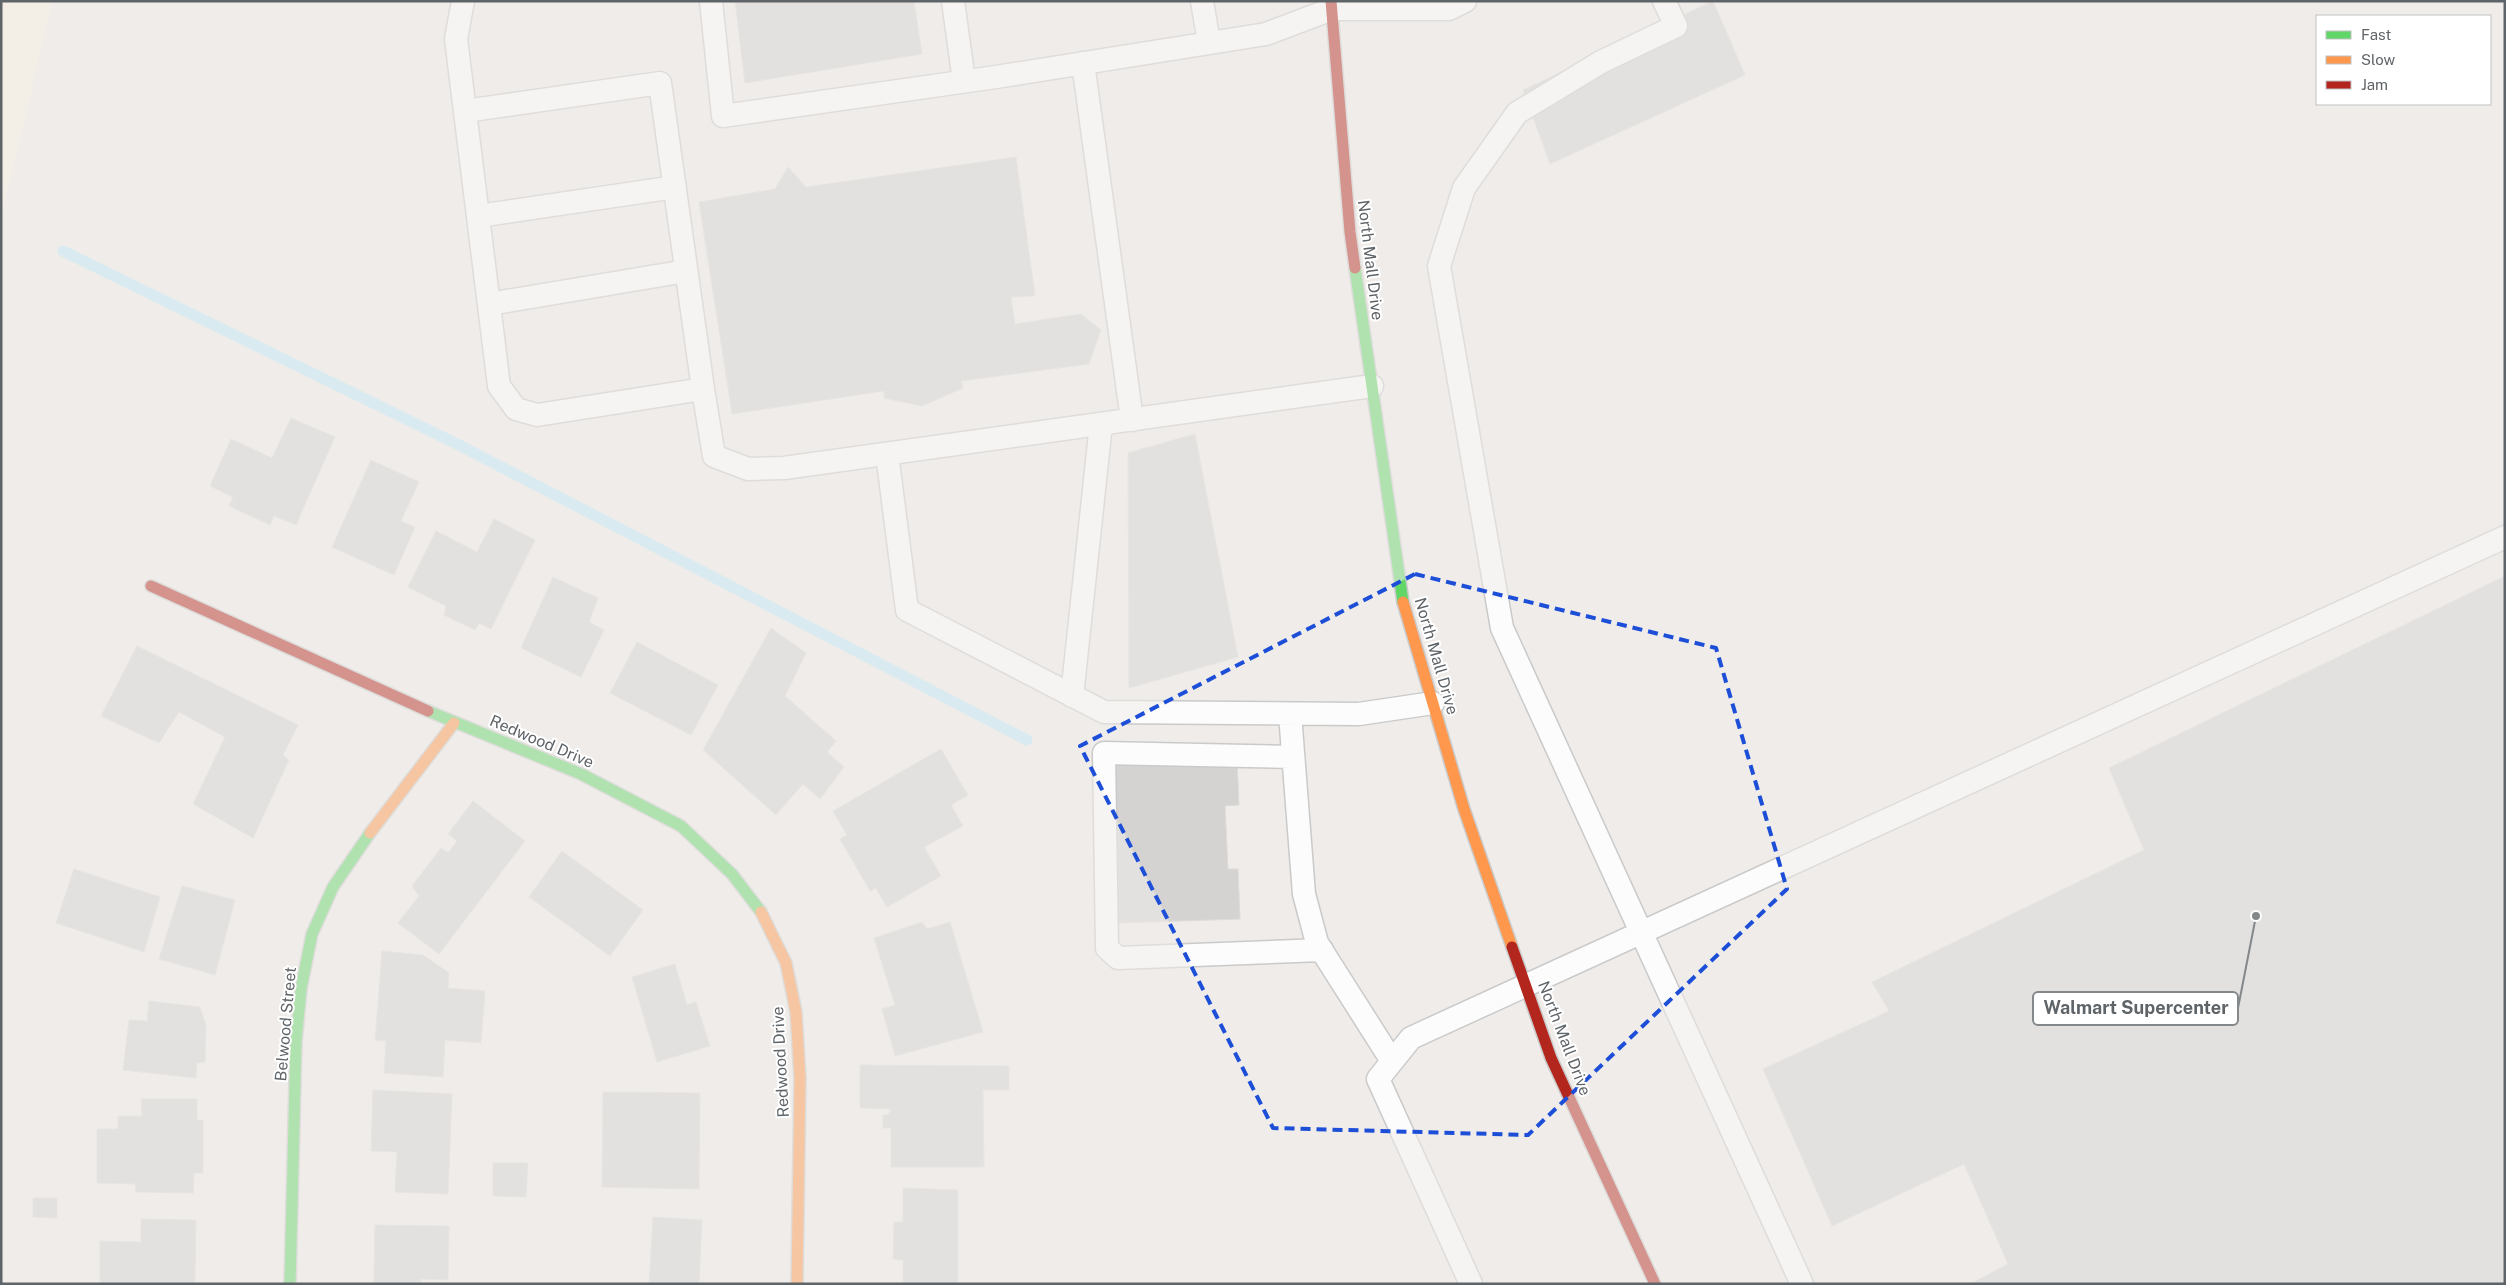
<svg xmlns="http://www.w3.org/2000/svg" width="2506" height="1285" viewBox="0 0 2506 1285" font-family="'Public Sans',sans-serif">
<style>
.commercial{fill:#f8f0e3}
.lines{fill:none;stroke-linecap:round;stroke-linejoin:round}
.stream{stroke:#bee8f8;stroke-width:11}
.building{fill:#d5d3d2;stroke:#dedcd8}
.lane-casing{stroke:#cacaca;stroke-width:25}
.fast-casing{stroke:#cacaca;stroke-width:14}
.slow-casing{stroke:#cacaca;stroke-width:14}
.jam-casing{stroke:#cacaca;stroke-width:14}
.lane{stroke:#fdfcfc;stroke-width:22}
.fast{stroke:#63d668;stroke-width:11}
.slow{stroke:#ff974d;stroke-width:11}
.jam{stroke:#b3261e;stroke-width:11}
.marked{fill:none;stroke:#1d4ed8;stroke-width:4;stroke-dasharray:10 6;stroke-linejoin:round}
.labels{text-anchor:middle;stroke-width:4;stroke-linejoin:round;paint-order:stroke}
.street-label{font-size:16px;fill:#5e6468;stroke:#fff}
.leader{fill:none;stroke:#84888a;stroke-width:2}
.callout-dot{fill:#84888a;stroke:#fff;stroke-width:2}
.callout{fill:#fff;stroke:#84888a;stroke-width:2}
.callout-label{font-size:18px;text-anchor:middle;font-weight:bold;fill:#5e6468}
</style>
<rect width="100%" height="100%" fill="#efece9"/>
<path class="commercial" d="M1,1h52l-52,218z"/>
<g class="lines">
<path class="stream" d="M63,251l394,193 570,296"/>
</g>
<path class="building" d="M735,1h179l8,53 -177,29z
M1713,1l32,74 -195,89 -27,-74z
M1016,157l19,139 -24,1 4,27 66,-10 20,16 -12,34 -128,17 2,7 -41,18 -38,-8v-7l-152,23 -33,-212 76,-13 13,-22 18,20z
M291,418l44,19 -39,88 -22,-9 -4,9 -41,-19 4,-9 -23,-11 21,-47 41,19z
M1195,434l43,223 -109,31 -1,-235z
M371,460l48,22 -18,39 14,6 -21,48 -62,-28z
M494,519l41,21 -44,89 -12,-6 -4,7 -31,-15 2,-9 -38,-19 28,-56 41,21z
M2505,576v708h-535l38,-20 -44,-100 -132,62 -69,-157 126,-58 -17,-29 272,-132 -35,-82z
M553,577l45,21 -9,24 15,8 -23,47 -60,-29z
M771,628l35,25 -21,43 51,45 -9,11 17,15 -24,32 -17,-15 -27,31 -73,-65z
M637,642l81,43 -27,50 -81,-42z
M137,646l161,79 -15,30 6,5 -36,78 -60,-34 32,-67 -46,-25 -20,31 -58,-27z
M941,749l27,46 -17,10 12,21 -39,21 17,29 -54,31 -11,-19 -6,3 -30,-52 7,-4 -14,-24z
M1237,758l2,47 -14,1 3,63h10l2,50 -122,4 -6,-161z
M473,801l52,40 -86,113 -41,-31 21,-27 -7,-10 29,-38 7,5 9,-12 -9,-7z
M562,851l81,59 -33,46 -81,-59z
M74,869l86,28 -16,55 -88,-29z
M182,886l53,14 -20,75 -56,-16z
M922,922l5,7 23,-7 33,110 -88,24 -13,-47 13,-4 -21,-67z
M382,951l41,4 26,18 -1,15 37,3 -4,52 -36,-3 -2,37 -59,-4 2,-32 -11,-1z
M675,964l12,41 9,-3 14,44 -53,16 -25,-85z
M149,1001l51,6 6,18 -1,37 -8,1 -1,15 -73,-8 6,-50 18,1z
M860,1065l149,1v24h-26l1,77h-93v-39h-8v-13h5l3,-6 -31,-1z
M373,1090l79,4 -4,100 -53,-2 2,-40 -26,-1z
M603,1092l97,1 -1,96 -97,-2z
M141,1099h56v21h6v53h-9l-1,20 -57,-1 -1,-8 -38,-1v-54h21v-13h24z
M493,1163h35l-2,34 -33,-1z
M903,1188l55,2v94h-55v-24l-10,-1 1,-37h9z
M33,1198h24v20l-24,-1z
M653,1217l49,3 -3,64h-50z
M141,1219l55,1 -1,64h-95v-43l41,1z
M375,1225l74,1 -1,54 -28,-1 1,5h-47z"/>
<g class="lines">
<defs>
<path id="lane" d="M463,1l-7,38 43,347 17,23 21,6 166,-26 11,67 34,13 36,-1 588,-82
M711,1l12,115 273,-39 270,-43 66,-25h117l16,-8
M953,1l11,80
M1202,1l7,42
M1664,1l12,25 -75,36 -84,51 -53,75 -25,78 63,362 300,656
M1083,63l49,357
M465,111l195,-28 43,306
M478,216l197,-29
M489,304l197,-33
M887,454l20,156 197,102 255,2 74,-11
M1072,696l29,-272
M1290,714l14,180 13,49 75,118
M1292,757l-188,-4 3,195 11,10 204,-8
M1471,1284l-93,-205 33,-41 1094,-501"/>
<path id="fast" d="M1355,268l48,334
M428,711l153,63 100,52 51,48 29,38
M290,1284l6,-242 5,-53 11,-55 21,-47 37,-54"/>
<path id="slow" d="M1403,602l61,207 48,138
M370,833l84,-110
M761,912l25,51 10,49 4,66 -3,206"/>
<path id="jam" d="M1331,1l19,231 5,36
M151,586l277,125
M1512,947l39,111 104,226"/>
</defs>
<use href="#lane" class="lane-casing"/>
<use href="#fast" class="fast-casing"/>
<use href="#slow" class="slow-casing"/>
<use href="#jam" class="jam-casing"/>
<use href="#lane" class="lane"/>
<use href="#fast" class="fast"/>
<use href="#slow" class="slow"/>
<use href="#jam" class="jam"/>
</g>
<path d="M0 0H2506V1285H0ZM1415,574l301,74 71,241 -259,246 -255,-7 -193,-382z" fill="#efece9" fill-opacity=".55" fill-rule="evenodd"/>
<path class="marked" d="M1415,574l301,74 71,241 -259,246 -255,-7 -193,-382z"/>
<g class="labels">
<g class="street-label">
<text transform="translate(1371 260) rotate(83)" y="6">North Mall Drive</text>
<text transform="translate(1437 656) rotate(74)" y="6">North Mall Drive</text>
<text transform="translate(542 741) rotate(23)" y="6">Redwood Drive</text>
<text transform="translate(285 1024) rotate(-85)" y="6">Belwood Street</text>
<text transform="translate(1565 1038) rotate(69)" y="6">North Mall Drive</text>
<text transform="translate(780 1062) rotate(-93)" y="6">Redwood Drive</text>
</g>
</g>
<path class="leader" d="M2256 916L2238 1008"/>
<circle class="callout-dot" cx="2256" cy="916" r="5"/>
<rect class="callout" x="2033" y="992" width="205" height="33" rx="5"/>
<g class="callout-label">
<text x="2136" y="1014">Walmart Supercenter</text>
</g>
<rect width="2506" height="1285" fill="none" stroke="#5e6468" stroke-width="5"/>
<rect x="2316" y="15" width="175" height="90" fill="#ffffff" stroke="#bfc1c3"/>
<rect x="2326" y="31" width="25" height="8" fill="#63d668" stroke="#bfc1c3"/>
<text x="2361" y="40" font-size="15" fill="#5e6468">Fast</text>
<rect x="2326" y="56" width="25" height="8" fill="#ff974d" stroke="#bfc1c3"/>
<text x="2361" y="65" font-size="15" fill="#5e6468">Slow</text>
<rect x="2326" y="81" width="25" height="8" fill="#b3261e" stroke="#bfc1c3"/>
<text x="2361" y="90" font-size="15" fill="#5e6468">Jam</text>
</svg>
